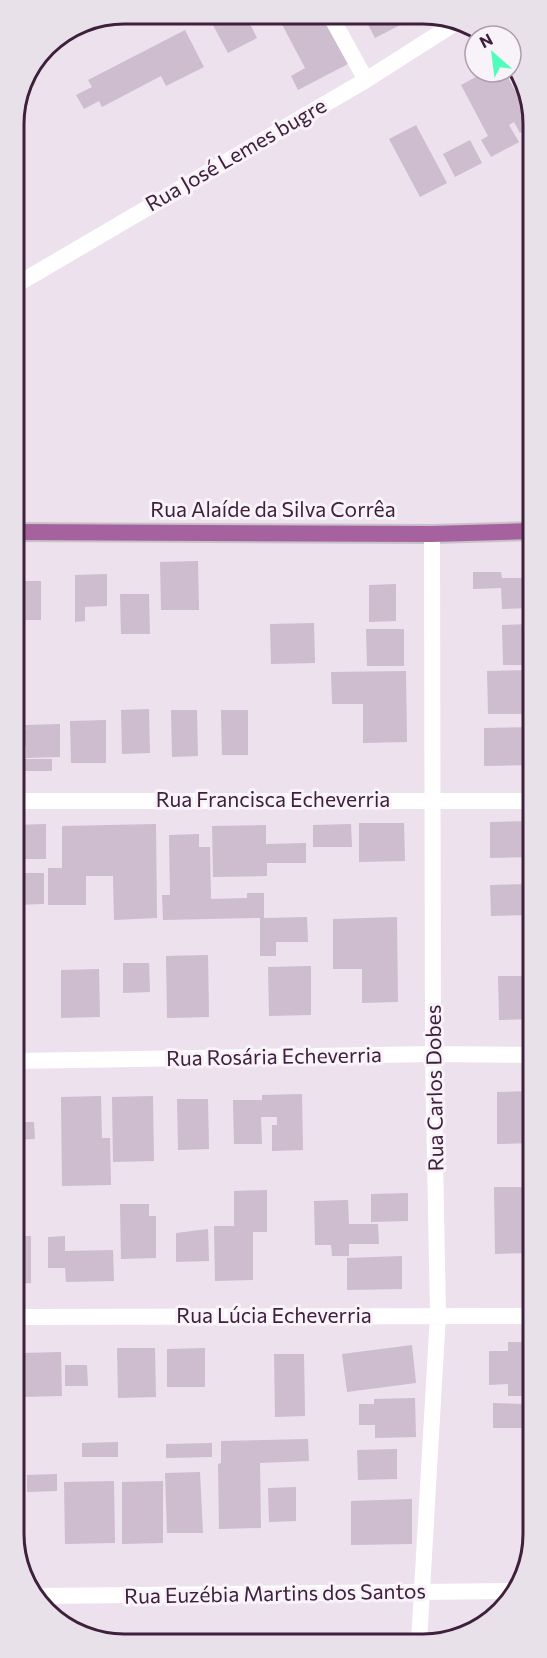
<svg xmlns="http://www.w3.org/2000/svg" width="547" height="1658" viewBox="0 0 547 1658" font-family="Commissioner,sans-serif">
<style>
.building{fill:#cdbdce}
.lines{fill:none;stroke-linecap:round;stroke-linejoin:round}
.primary-casing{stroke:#c9c1c8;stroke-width:20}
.minor{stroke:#fff;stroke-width:16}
.primary{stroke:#a6629e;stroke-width:16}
.labels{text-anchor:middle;stroke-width:6;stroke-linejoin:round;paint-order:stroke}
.street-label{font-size:21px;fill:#3f203c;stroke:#f8f2f9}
.rim{fill:none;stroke:#3f203c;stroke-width:3}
</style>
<rect width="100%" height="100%" fill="#ece1ed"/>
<path class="building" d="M207,14h38l12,24 -29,15z
M277,15h45l26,49 -50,26 -7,-14 14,-8z
M363,15h47l2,4 -37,19z
M185,30l19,37 -38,19 -5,-10 -59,31 -3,-6 -15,8 -8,-14 16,-8 -4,-7z
M485,72h20l18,33 8,-2v24l-11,6 -6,-11 -5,3 10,17 -28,15 -10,-17 7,-4 -27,-51z
M416,125l31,58 -27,14 -31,-58z
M470,140l12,23 -27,14 -12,-23z
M198,561l1,49h-38l-1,-48z
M473,572h28l1,6h30v30l-30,1 -1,-21 -28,1z
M107,574v32l-22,1v14l-10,1v-47z
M14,581h27v39h-27z
M396,584v37l-27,1v-37z
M120,594h29l1,40h-29z
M314,623l1,40 -44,1 -1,-40z
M532,624v41h-29l-1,-40z
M366,629h38v37h-37z
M532,670v44h-44l-1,-43z
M406,671l1,71 -44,1v-39h-31l-1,-32z
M149,709l1,44 -28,1 -1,-44z
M171,710h26l1,46 -26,1z
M221,710h27v45h-26z
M106,720v43h-35l-1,-42z
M60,724v33l-34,1v-12l-9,1 -1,-16 10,-1 -1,-5z
M532,727v38l-48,1v-38z
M20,759h32v12h-32z
M532,821v36l-42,1v-36z
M359,823h45l1,38 -46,1z
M46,824v35h-31v-34z
M156,824l1,94 -43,2 -1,-44h-27v29h-38v-37h14v-42z
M351,824l1,23h-39v-22z
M266,825v19l40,-1v20h-39v13l-54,1 -1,-51z
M199,834v13h11l1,52 36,-1v-5h17v25l43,-1 1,25h-32v14h-16v-38l-97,2 -1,-25h8l-1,-60z
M15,873h29v31l-29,1z
M532,884v31l-41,1 -1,-31z
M397,917l1,85 -36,1v-34h-29v-50z
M208,955l1,62 -42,1 -1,-62z
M123,963h26l1,29 -27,1z
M311,966v49l-42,1 -1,-49z
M99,969l1,48 -39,1v-48z
M498,976h35v43l-34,1z
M15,1091h5l1,31h13l1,17 -20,1z
M533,1091v52l-36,1v-52z
M302,1094l1,56 -31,1v-26h5v-8h-16l1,27h-28l-1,-44h29v-5z
M101,1096l1,42h8l1,47 -49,1 -1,-89z
M153,1096l1,65 -41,1 -1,-65z
M177,1099h31l1,50 -31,1z
M15,1185h6l1,51h9v47l-16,1z
M494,1187h39v97h-4v-31l-34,1z
M267,1190v42h-14v48l-38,1 -1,-55h20v-35z
M408,1193v28l-37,1v-28z
M348,1200l1,24h29l1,20h-30v12h-17l-1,-11h-16l-1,-44z
M120,1204h29v12h7v42l-35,1z
M208,1229l1,32 -33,1v-29z
M65,1236v15l48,-1 1,31 -48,1 -1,-14h-17v-31z
M402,1256v33l-55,1v-32z
M508,1342h25v54h-25v-12l-19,1v-34h19z
M412,1345l4,38 -69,9 -5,-38z
M117,1348h38l1,49 -38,1z
M205,1348v39h-38v-38z
M61,1352l1,44 -42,1v-44z
M274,1354h30l1,62 -30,1z
M65,1365h22l1,21h-23z
M415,1398l1,39 -41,1v-13h-16v-21h15v-5z
M493,1403l30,1 -1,24h-29z
M308,1439l1,22 -49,2 1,65 -42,1 -1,-65 3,-1v-22z
M118,1442v15h-36v-14z
M212,1443v14l-46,1v-14z
M397,1449v30l-39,1 -1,-30z
M200,1472l3,61h-36l-2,-60z
M57,1474v17l-30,1v-17z
M114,1481l1,62 -50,1 -1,-62z
M163,1481v62l-41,1v-62z
M296,1487v34l-27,1 -1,-34z
M412,1499v45l-61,1v-44z"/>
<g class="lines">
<defs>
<path id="primary" d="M14,532l418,2 100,-3"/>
</defs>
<use href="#primary" class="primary-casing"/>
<path class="minor" d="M330,15l36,65
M14,286l352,-206 91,-58
M15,801h517
M15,1061l418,-7 100,1
M15,1317l518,-1
M37,1596l475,-5
M419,1642l19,-328 -5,-260 -1,-520"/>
<use href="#primary" class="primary"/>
</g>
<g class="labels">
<g class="street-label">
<text transform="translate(236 155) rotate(-30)" y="7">Rua José Lemes bugre</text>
<text x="273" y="517">Rua Alaíde da Silva Corrêa</text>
<text x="273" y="807">Rua Francisca Echeverria</text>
<text transform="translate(274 1057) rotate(-1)" y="7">Rua Rosária Echeverria</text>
<text transform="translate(435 1088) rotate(-91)" y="7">Rua Carlos Dobes</text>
<text x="274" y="1323">Rua Lúcia Echeverria</text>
<text transform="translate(275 1594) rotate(-1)" y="7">Rua Euzébia Martins dos Santos</text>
</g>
</g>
<path d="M0 0H547V1658H0ZM124 24H423A100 100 0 0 1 523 124V1534A100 100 0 0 1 423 1634H124A100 100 0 0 1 24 1534V124A100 100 0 0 1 124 24Z" fill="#e9e1ea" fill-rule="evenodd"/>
<path class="rim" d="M124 24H423A100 100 0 0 1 523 124V1534A100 100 0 0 1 423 1634H124A100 100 0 0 1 24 1534V124A100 100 0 0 1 124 24Z"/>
<g transform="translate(493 54) rotate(332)"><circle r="28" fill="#f8f2f9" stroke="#ae9ead" stroke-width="1.5"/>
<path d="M0-4.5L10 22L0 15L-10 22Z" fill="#50fdbb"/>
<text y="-9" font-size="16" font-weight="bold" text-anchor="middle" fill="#3f203c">N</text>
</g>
</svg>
